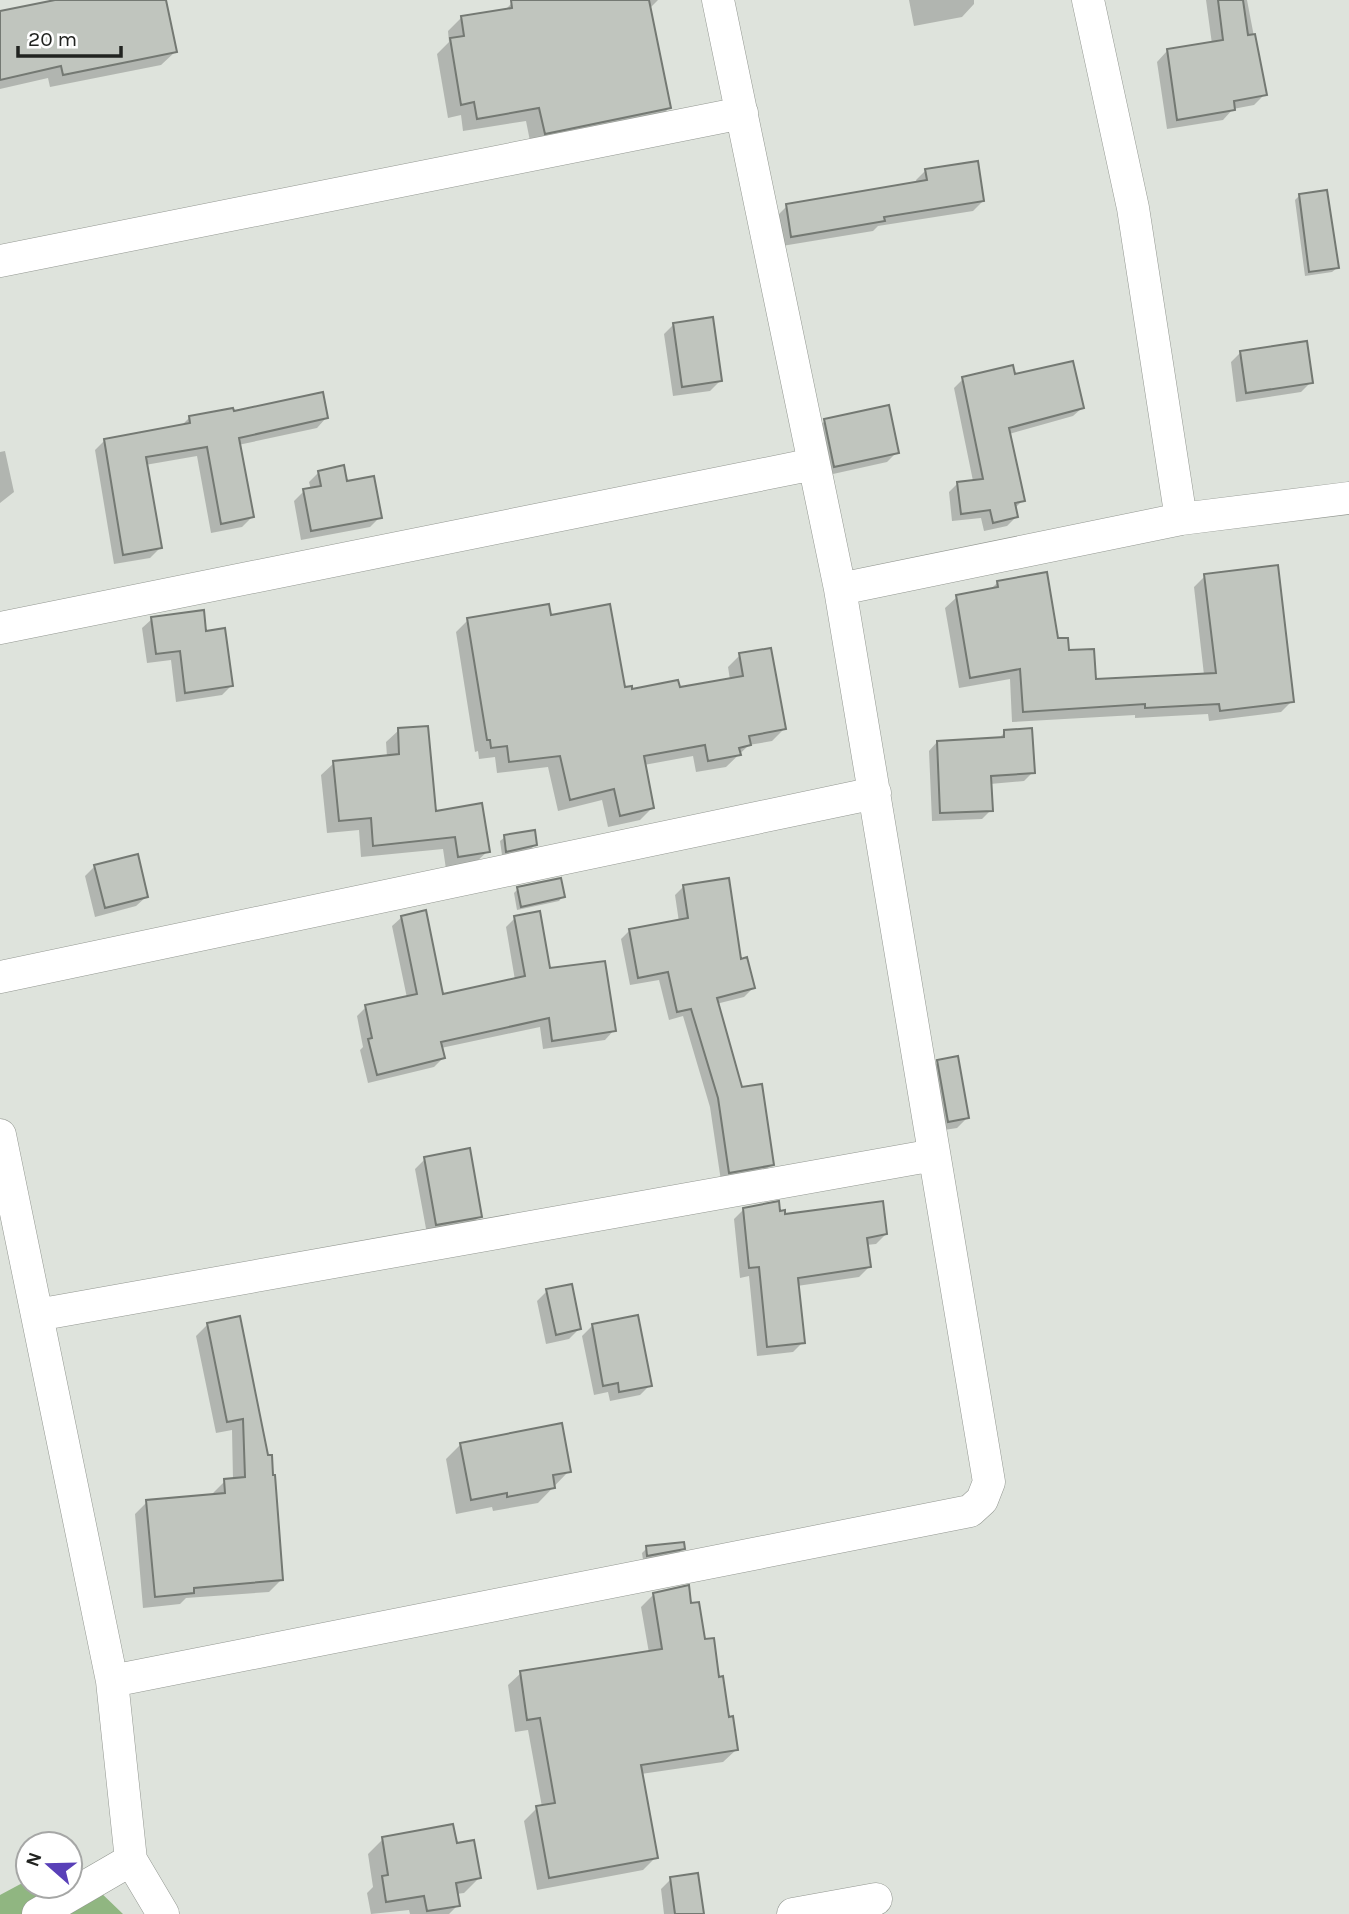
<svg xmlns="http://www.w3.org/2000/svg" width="1349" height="1914" viewBox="0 0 1349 1914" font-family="Karla,sans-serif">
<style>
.forest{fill:#90b681}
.shadow{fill:#0003}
.building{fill:#c0c5be;stroke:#747973;stroke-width:2}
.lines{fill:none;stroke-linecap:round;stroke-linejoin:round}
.street-casing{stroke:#939791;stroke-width:33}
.street{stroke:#fff;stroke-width:32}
</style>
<rect width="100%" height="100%" fill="#dee3dc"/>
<path class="forest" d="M70,1863l53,51h-123v-19l28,-15v6h42z"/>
<path class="shadow" d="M64,0h101l10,52 -14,13 -111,22 -2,-9 -48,11v-76z
M527,0h131l-9,9 20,99 -13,14 -125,24 -5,-25 -63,10 -2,-16 -13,3 -11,-64 12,-12 -1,-11 14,-14 42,-6 8,-8z
M909,0h65v4l-12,13 -48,9z
M1206,0h41l18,94 -11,11 -21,4 -10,11 -56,9 -10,-67 10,-11 45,-7z
M926,170l57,31 -10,10 -95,15 -5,5 -91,15 -5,-30 10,-10 130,-22 -1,-4z
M1299,196l38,72 -5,4 -27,4 -10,-76z
M674,324l46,57 -10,10 -37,5 -9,-62z
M1241,352l70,30 -10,10 -65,10 -5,-40z
M1014,376l68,32 -9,8 -64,18 14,66 -9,9 2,8 -9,9 -23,5 -3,-13 -29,3 -3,-29 9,-9 15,-2 -19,-93 9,-9z
M189,418h137l-9,10 -79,17 14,72 -10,10 -31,6 -14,-77 -52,9 15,83 -10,10 -36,6 -19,-114 10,-10 75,-13z
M825,421l72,31 -10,10 -63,14 -9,-46z
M5,451l9,41 -14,11v-51z
M319,472l27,11 34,34 -10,10 -69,13 -7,-39 10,-10 7,-1 -2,-8z
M1205,576l87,125 -11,11 -72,9 -1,-7 -73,4v-3l-123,7 -2,-43 -51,9 -14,-80 12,-11 33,-7 7,-7 60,57 37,41 110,-6 -10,-88z
M549,617l75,73 54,-1 52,-9 -2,-13 12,-12 44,74 -12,12 -23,4 -23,22 -30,5 -3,-16 -49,9 8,43 -12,12 -32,7 -6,-27 -44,11 -10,-44 -51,6 -2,-16 -16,2 -1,-8 -3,1 -19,-120 12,-12z
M152,619l79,67 -9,9 -46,7 -5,-42 -24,3 -5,-35z
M399,730l36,83 53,38 -13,12 -29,6 -3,-20 -82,8 -2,-27 -32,3 -6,-58 13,-12 53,-6 -1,-15z
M1005,732l28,40 -9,9 -34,3 1,26 -9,9 -50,2 -3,-70 8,-9 61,-3z
M505,837l30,8 -4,4 -29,6 -2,-14z
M95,866l51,31 -10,9 -41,11 -10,-41z
M684,886l55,75 14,27 -9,9 -28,7 24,85 32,75 -9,9 -42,8 -11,-74 -27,-91 -14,4 -10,-40 -29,5 -9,-46 9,-9 49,-8 -4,-27z
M518,889l45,7 -4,5 -42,9 -3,-17z
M402,917l40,79 73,-16 -9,-53 9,-9 33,52 66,60 -9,10 -62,9 -3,-22 -99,21 2,10 -9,9 -66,16 -8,-33 3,-3 -6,-31 9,-9 41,-9 -15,-72z
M938,1062l29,56 -10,10 -19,3 -10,-59z
M425,1159l55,57 -10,10 -43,8 -12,-65z
M744,1209l35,4 5,3 102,18 -10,10 -10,1 3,22 -10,10 -62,9 6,56 -10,10 -36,4 -8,-80 -9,2 -6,-59z
M547,1291l32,38 -10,10 -23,5 -9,-43z
M208,1324l63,153 10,103 -12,12 -83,6 -6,6 -37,4 -8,-94 12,-12 66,-6v-3l12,-12 8,-1 -1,-50 -16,3 -20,-97z
M592,1326l58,59 -10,10 -30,6 -2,-9 -14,3 -12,-59z
M461,1444l108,27 -31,32 -45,8 -1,-4 -36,7 -10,-55z
M647,1548h36l-4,5 -36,7 -1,-7z
M654,1594l36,11 27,74 19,71 -13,12 -82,12 15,83 -13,13 -106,20 -13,-69 13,-13 5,-1 -14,-77 -13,2 -7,-47 13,-12 128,-20 -8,-46z
M383,1839l96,39 -15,15 -8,1 2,11 -9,9h-39l-1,-4 -38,4 -4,-21 6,-6 -5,-33z
M671,1879l31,35h-38l-3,-25z"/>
<path class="building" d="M55,0h111l11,52 -114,23 -2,-9 -61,14v-69z
M511,0h138l22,108 -126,26 -6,-26 -62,11 -3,-17 -13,3 -11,-67 14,-2 -3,-20 51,-8z
M1218,0h25l5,35 7,-1 12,61 -33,6 1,9 -58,10 -10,-71 56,-9z
M978,161l6,40 -100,16 1,4 -94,16 -5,-33 141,-24 -2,-11z
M1327,190l12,78 -30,4 -10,-78z
M713,317l9,64 -40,6 -9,-64z
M1307,341l6,42 -67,10 -6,-42z
M1073,361l11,47 -75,20 16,73 -10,2 3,14 -25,6 -3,-13 -29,4 -4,-32 26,-3 -21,-102 51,-12 2,9z
M323,392l5,26 -89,20 15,79 -33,7 -14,-77 -61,10 16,91 -39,7 -19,-116 86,-16 -1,-7 44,-8 1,3z
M889,405l10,48 -65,14 -10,-48z
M344,465l3,16 27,-5 8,42 -71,13 -8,-42 18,-3 -3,-15z
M1278,565l16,137 -74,9 -1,-7 -74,4v-4l-122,8 -3,-43 -50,9 -14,-83 42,-8 -1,-6 50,-9 11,66h10l1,12 25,-1 2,30 120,-6 -12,-99z
M549,604l2,11 59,-11 15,83 7,-1v3l46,-9 2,7 63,-11 -4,-23 32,-5 15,81 -37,7 2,9 -12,3 2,7 -33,6 -3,-16 -61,11 10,52 -34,8 -6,-27 -44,11 -10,-44 -51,6 -2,-16 -16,2 -1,-8h-3l-20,-122z
M204,610l2,21 19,-3 8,58 -48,7 -5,-42 -24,3 -5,-37z
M428,726l8,85 46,-8 8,49 -32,5 -3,-20 -82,9 -2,-28 -32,3 -6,-60 66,-7 -1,-26z
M1032,728l3,45 -44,3 2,35 -53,2 -3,-72 67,-4v-7z
M535,830l2,15 -31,7 -2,-17z
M138,854l10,43 -43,11 -11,-43z
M561,878l4,19 -44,10 -4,-20z
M729,878l12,81 6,-2 8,31 -38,10 25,89 20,-3 12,81 -45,8 -11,-75 -27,-89 -14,3 -9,-40 -30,6 -9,-49 59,-11 -5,-33z
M426,910l17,84 82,-18 -11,-60 26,-5 10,57 55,-7 11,70 -64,10 -3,-23 -108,24 4,16 -68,17 -9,-36 4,-1 -7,-33 52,-11 -16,-78z
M958,1056l11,62 -21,4 -11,-62z
M470,1148l12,69 -46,8 -12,-68z
M779,1201l1,10 5,-1v4l98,-13 4,33 -20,4 4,29 -73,11 7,65 -38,4 -8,-80 -10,1 -6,-60z
M572,1284l9,45 -25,6 -10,-46z
M638,1315l14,71 -33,6 -1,-9 -15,3 -11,-62z
M240,1316l28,139h4l1,20h2l8,105 -89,8v5l-39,4 -9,-97 79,-7 -1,-14 21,-2 -2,-58 -16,3 -20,-99z
M562,1423l9,49 -18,3 2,13 -48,9v-4l-36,7 -11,-57z
M684,1542l1,7 -38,7 -1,-10z
M689,1585l2,18 8,-1 6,37 9,-1 5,39 4,-1 6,41 4,-1 5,34 -97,15 17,93 -109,20 -13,-72 19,-3 -15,-85 -13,2 -7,-49 142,-22 -9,-56z
M453,1824l4,19 17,-3 7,38 -25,5 4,23 -33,5 -3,-15 -38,6 -4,-26 6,-1 -6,-38z
M698,1873l6,41h-29l-5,-37z"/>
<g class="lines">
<defs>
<path id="street" d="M1088,0l45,208 48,311
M0,261l742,-148
M840,589l341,-70 168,-21
M0,628l814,-164
M0,977l875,-184
M0,1135l112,546 19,179 32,54
M37,1315l897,-160
M112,1681l858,-170 12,-11 7,-18 -149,-893 -122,-589
M38,1914l93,-54
M793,1914l83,-15"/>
</defs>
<use href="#street" class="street-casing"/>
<use href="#street" class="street"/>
</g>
<g transform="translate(49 1865) rotate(290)"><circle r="33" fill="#ffffff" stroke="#a6a7a6" stroke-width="2"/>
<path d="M0-5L12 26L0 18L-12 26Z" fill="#5940b8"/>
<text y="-10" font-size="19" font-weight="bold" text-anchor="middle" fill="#212320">N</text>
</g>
<path d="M18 46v10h103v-10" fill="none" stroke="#212320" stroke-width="3.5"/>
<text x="28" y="46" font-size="21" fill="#212320" stroke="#ffffff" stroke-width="5" paint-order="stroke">20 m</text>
</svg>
